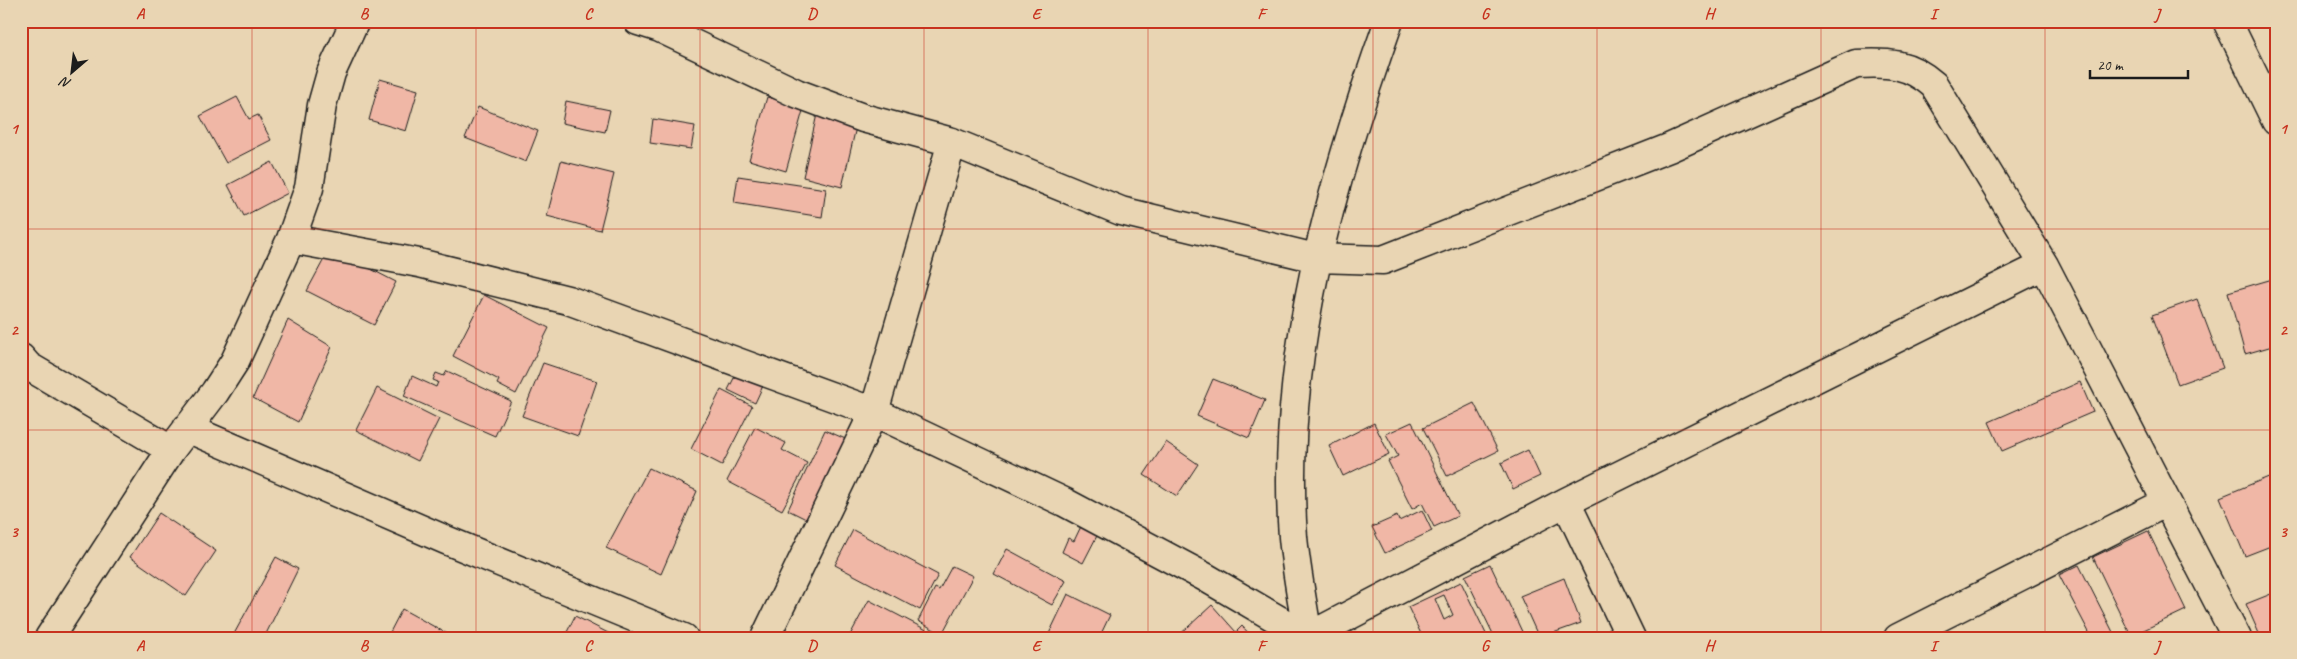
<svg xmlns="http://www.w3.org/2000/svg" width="2297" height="659" viewBox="0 0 2297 659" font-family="Caveat,sans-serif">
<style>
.building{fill:#f0b7a6;stroke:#1c1c1c;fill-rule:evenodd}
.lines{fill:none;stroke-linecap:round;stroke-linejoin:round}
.street-casing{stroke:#1c1c1c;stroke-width:31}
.street{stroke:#e9d5b3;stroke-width:28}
.grid{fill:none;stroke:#c8321e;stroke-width:1;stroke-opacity:0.55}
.neatline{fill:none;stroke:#c8321e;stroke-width:2}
.grid-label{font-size:16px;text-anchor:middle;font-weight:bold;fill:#c8321e}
</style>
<rect width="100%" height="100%" fill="#e9d5b3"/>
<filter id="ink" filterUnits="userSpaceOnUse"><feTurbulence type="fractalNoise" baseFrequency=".02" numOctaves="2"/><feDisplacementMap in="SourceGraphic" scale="10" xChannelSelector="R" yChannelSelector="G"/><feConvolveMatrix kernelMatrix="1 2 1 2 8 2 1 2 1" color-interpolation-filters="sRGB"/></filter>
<g filter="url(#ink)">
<path class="building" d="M380,79l38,11 -12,41 -37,-11z
M237,97l12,22 9,-4 13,25 -45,23 -26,-47z
M767,97l37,10 -18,64 -37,-11z
M566,101l44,9 -5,22 -43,-9z
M478,107l60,24 -12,31 -61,-24z
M817,114l40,9 -15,64 -39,-10z
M653,119l42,7 -4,23 -41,-6z
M561,161l53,13 -14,56 -53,-14z
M272,162l16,31 -44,23 -16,-31z
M738,176l88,13 -4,28 -88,-14z
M330,248l66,34 -22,43 -67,-34z
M2276,278v67l-31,9 -17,-62z
M484,295l65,33 -33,66 -19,-10 2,-4 -46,-24z
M2197,299l26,69 -45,16 -26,-69z
M288,320l44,27 -34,75 -45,-24z
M543,363l54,18 -19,55 -56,-20z
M741,364l26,13 -12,26 -27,-13z
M447,371l64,30 -16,35 -91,-40 8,-20 24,11 2,-5 -5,-2 3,-7 8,3z
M1213,379l52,21 -16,38 -52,-22z
M2080,382l13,30 -91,39 -13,-29z
M377,388l62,31 -21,42 -62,-31z
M721,390l31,16 -30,59 -31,-16z
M1474,403l24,48 -51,25 -24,-48z
M1412,422l46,94 -24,11 -12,-24 -10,6 -24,-48 10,-5 -12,-22z
M1374,423l15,31 -46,22 -14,-30z
M755,427l31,16 -4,7 25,13 -25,47 -55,-29z
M825,430l25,11 -38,81 -24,-12z
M1166,442l32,22 -21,32 -33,-21z
M1528,450l12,26 -27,13 -12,-26z
M649,468l48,23 -36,83 -55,-26z
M2276,474v70l-31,12 -25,-59z
M1422,510l10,21 -47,22 -13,-26 25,-11 2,5z
M159,513l57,38 -30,45 -56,-39z
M1084,520l17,8 -18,35 -21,-11 6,-14 6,3z
M853,530l85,45 -18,35 -85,-45z
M2148,531l38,79 -55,26 -38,-79z
M1007,549l59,32 -14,24 -58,-31z
M276,557l22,12 -34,69h-22l-8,-4z
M1490,564l35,74h-30l-30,-62z
M2079,565l37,73h-24l-33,-63z
M952,566l21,10 -31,58 -24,-13 17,-33 4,2z
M1564,578l17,45 -42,15 -19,-42z
M1461,582l27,56h-65l-15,-31zM1444,595l9,20 -9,5 -9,-21z
M2276,592v46h-15l-15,-34z
M1068,594l42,21 -11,23h-52z
M869,600l73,38 -93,-1z
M1212,605l24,27 6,-6 11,12h-77z
M402,609l53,29h-68z
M575,616l37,19 -2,3h-46z"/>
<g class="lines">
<defs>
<path id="street" d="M638,21l22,7 136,65 67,25 89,24 169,69 195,47 67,2 286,-112 187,-84c32,-2 53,-1 78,21l110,180 193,373
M2227,21l49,100
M291,239l128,24 149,37 306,112 190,90 141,75 103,60 258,-135 478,-237
M21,358l7,8 143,84
M187,428l259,112 238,98
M1566,502l65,136
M49,638l122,-188 44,-58 20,-31 56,-122 18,-51 13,-83 9,-32 24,-52
M765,638l109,-226 78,-270
M1308,638c-5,-34 -12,-68 -15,-101 -13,-177 37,-351 96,-516
M1898,638l267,-135"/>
</defs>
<use href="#street" class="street-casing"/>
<use href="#street" class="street"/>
</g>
</g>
<path class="grid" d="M252,21v617M476,21v617M700,21v617M924,21v617M1148,21v617M1373,21v617M1597,21v617M1821,21v617M2045,21v617M21,229h2255M21,430h2255"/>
<rect width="2297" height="659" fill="none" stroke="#e9d5b3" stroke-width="55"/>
<g transform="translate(72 72) rotate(208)" stroke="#e9d5b3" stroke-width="4" paint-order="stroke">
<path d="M0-4L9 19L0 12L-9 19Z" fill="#1c1c1c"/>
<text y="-8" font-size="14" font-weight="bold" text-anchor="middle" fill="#1c1c1c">N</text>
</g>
<path d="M2090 70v8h98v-8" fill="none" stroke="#1c1c1c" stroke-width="2.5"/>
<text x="2097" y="70" font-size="15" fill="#1c1c1c" stroke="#e9d5b3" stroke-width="4" paint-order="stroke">20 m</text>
<rect x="28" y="28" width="2242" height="604" class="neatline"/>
<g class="grid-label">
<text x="140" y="19">A</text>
<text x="364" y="19">B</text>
<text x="588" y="19">C</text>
<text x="812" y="19">D</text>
<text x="1036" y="19">E</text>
<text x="1261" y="19">F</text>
<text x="1485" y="19">G</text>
<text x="1709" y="19">H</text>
<text x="1933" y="19">I</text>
<text x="2157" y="19">J</text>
<text x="14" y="134">1</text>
<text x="2283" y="134">1</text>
<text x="14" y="335">2</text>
<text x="2283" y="335">2</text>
<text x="14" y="537">3</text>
<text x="2283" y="537">3</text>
<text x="140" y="651">A</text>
<text x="364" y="651">B</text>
<text x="588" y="651">C</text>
<text x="812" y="651">D</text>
<text x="1036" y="651">E</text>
<text x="1261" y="651">F</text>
<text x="1485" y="651">G</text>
<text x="1709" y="651">H</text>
<text x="1933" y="651">I</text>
<text x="2157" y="651">J</text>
</g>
</svg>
